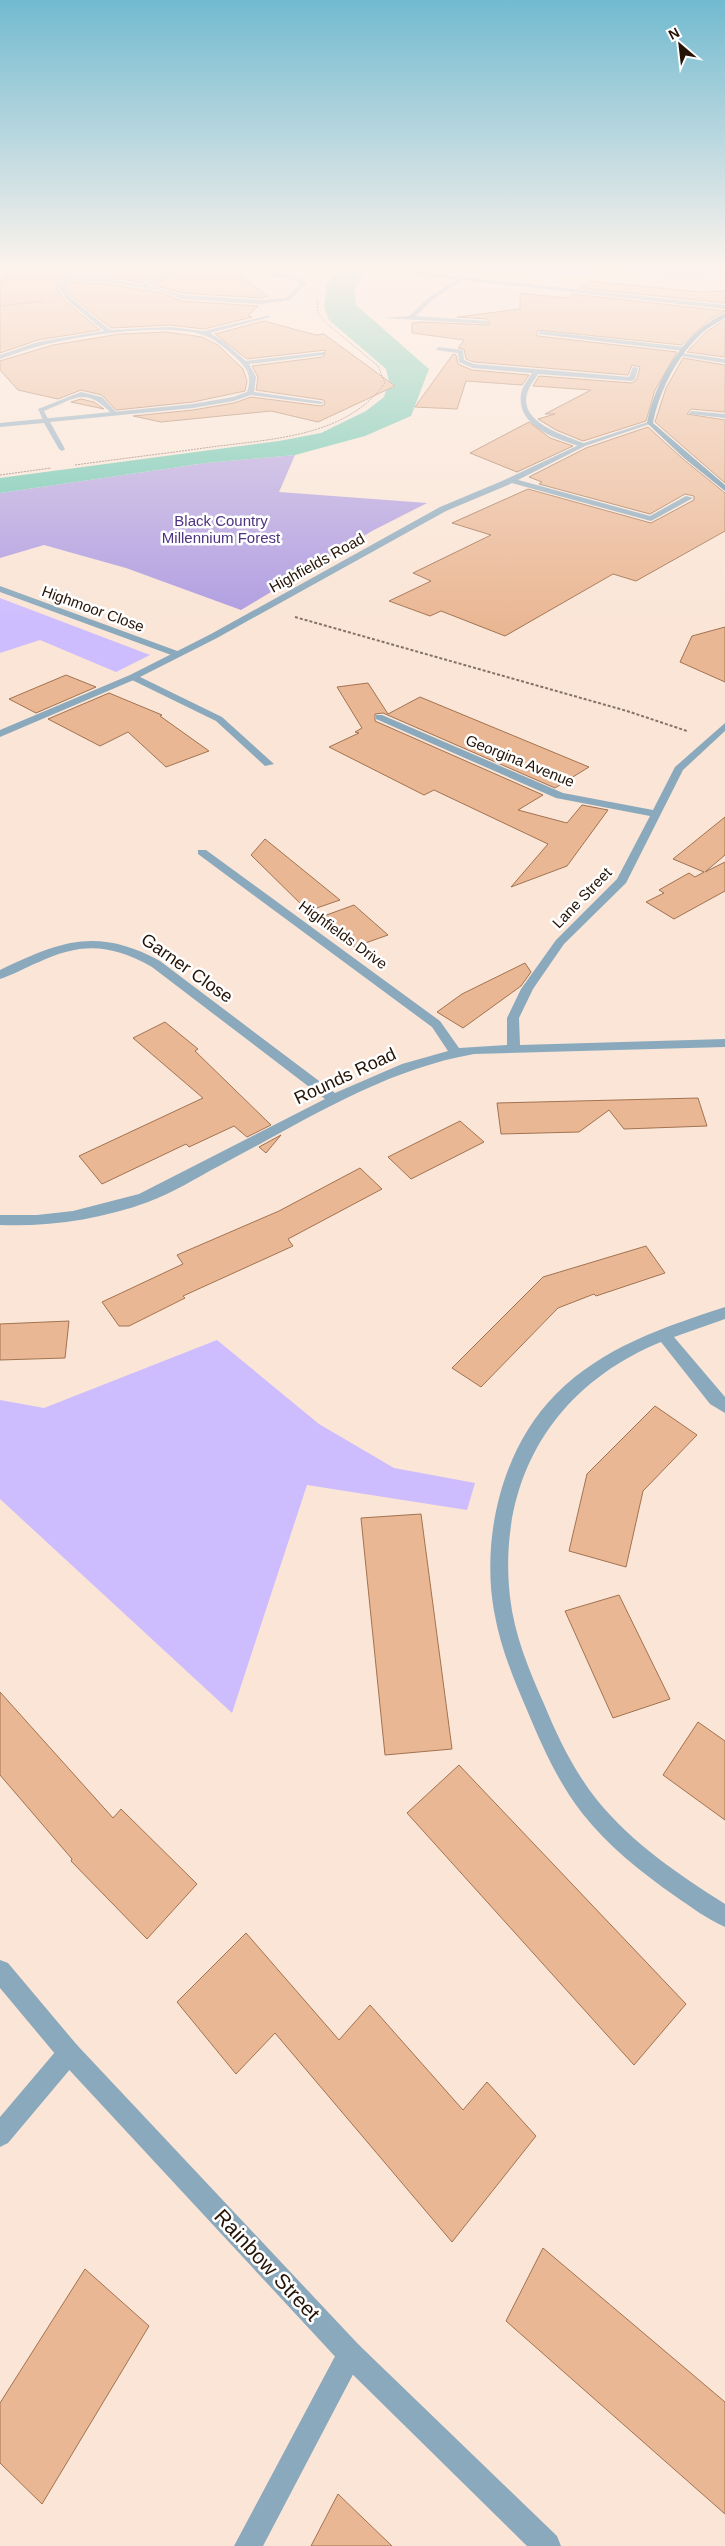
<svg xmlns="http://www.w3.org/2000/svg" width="725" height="2546" viewBox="0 0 725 2546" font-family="Arial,sans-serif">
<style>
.green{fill:#cebdfe}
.forest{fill:#af9de1}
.water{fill:#62c4ad}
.building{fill:#eab794;stroke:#a27351}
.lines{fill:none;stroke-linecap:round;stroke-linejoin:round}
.path-far1{stroke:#857264;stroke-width:1;stroke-dasharray:2 1;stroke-linecap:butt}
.path{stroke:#857264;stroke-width:2;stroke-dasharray:3 2;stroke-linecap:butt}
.service{fill:#8aa9bd;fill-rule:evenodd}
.minor{fill:#8aa9bd;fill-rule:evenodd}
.tertiary{fill:#8aa9bd;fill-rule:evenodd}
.secondary{fill:#5a89a6;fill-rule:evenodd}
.labels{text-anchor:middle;stroke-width:5;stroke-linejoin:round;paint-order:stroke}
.far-park-label{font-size:15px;fill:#4e3282;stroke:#fff}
.far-street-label{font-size:15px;fill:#251306;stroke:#fff}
.street-label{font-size:18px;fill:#251306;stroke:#fff}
.near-street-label{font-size:21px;fill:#251306;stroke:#fff}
</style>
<rect width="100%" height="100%" fill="#fae5d6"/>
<path class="green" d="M480,267h245v1l-29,13 -93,-12 -16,7 -117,-4z
M0,598l150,57 -34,17 -76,-32 -40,13z
M217,1340l102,84 75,44 81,15 -8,27 -160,-25 -75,228 -232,-214v-99l44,8z"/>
<path class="forest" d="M295,455l-16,37 148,11 -55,28 -131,79 -115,-42 -82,-23 -44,13v-65l206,-30z"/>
<path class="water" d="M340,267h29l-14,20 1,18 73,64 -18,47 -46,20 -70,19 -89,8 -206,30v-15l279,-37 42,-8 45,-22 18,-14 5,-16 -3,-12 -57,-49 -5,-13 3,-23z"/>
<path class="building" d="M80,267h91l-29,16 -36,-7 -33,-1z
M185,267h42l41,29 -7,2 -78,-5 -30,-8z
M9,269l53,7 -5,13 7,11 36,30 -62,10 -38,13v-69z
M589,281l111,11 25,-1v12l-145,-15z
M69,282l37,2 56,9 20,8 76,5 -10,10 4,1 -48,12 -34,-4 -59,3 -40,-32 -4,-8z
M520,293l47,5 5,-4 153,17 -16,9 -27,25 -144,-15 -2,4 2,2 139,16 -22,38 -9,31 -63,20 -27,-11 -18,-11 17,-5h-10l46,-24 -58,-4 6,-10 93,7 5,-4 3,-12 -8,-2 -4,10 -154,-13 -8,-3 -2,-10 -6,-1 6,-8 -52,-7v-10l8,-1 70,3 -3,-6 -30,-2 63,-8z
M725,320v37l-38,-5 19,-20z
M264,321l52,14 8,-1 71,52 -77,36 -47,-11 -110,11 -28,-6 60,-6 41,-7 17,-6 70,9 4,-2 -1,-4 -68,-10 2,-13 -6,-11 71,-9 3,-7 -79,9 -32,-25z
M167,332l35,5 16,8 25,24 4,12 -2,10 -52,11 -77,8 -14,-15 -21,-5 -23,9 -40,-9 -18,-20v-9l53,-16 67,-11z
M453,354l3,1 2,9 14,6 57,5 -7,10 -56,-4 -9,28 -42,-2z
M683,358l42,7v47l-34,-3 -4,5 38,6v63l-70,-61 11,-34z
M81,399l13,3 10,7 -33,-7z
M529,422l21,16 23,8 -56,26 -47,-19z
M648,427l35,32 42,34v38l-89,50 -23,-7 -108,62 -64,-25 -11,5 -41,-15 42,-20 -18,-8 78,-38 -39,-12 76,-34 123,34 43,-23v-4l-9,-2 -35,20 -111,-30 3,-2 -13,-5 57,-29z
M725,627v55l-45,-20 12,-26z
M66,675l30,12 -60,26 -27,-14z
M368,683l20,31 32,-17 169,70 -34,21 -172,-75 -8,1v7l168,74 -25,15 49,13 15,-18 26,5 -41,56 -56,21 37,-43 -114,-54 -10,5 -95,-48 30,-14 -4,-1 7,-4 -25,-41z
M109,693l53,22 -2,1 49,35 -43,16 -38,-35 -28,14 -52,-27z
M725,817v38l-20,17 20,-10v29l-51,28 -28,-17 18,-9 -5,-3 30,-17 6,4 9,-5 -31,-13z
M265,839l75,61 -32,11 -57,-56z
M354,905l34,30 -34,12 -33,-30z
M525,963l6,9 -10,14 -58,42 -26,-16 25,-18z
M165,1022l33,27 -3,2 76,74 -24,12 -13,-11 -45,21 -3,-3 -84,40 -23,-28 124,-58 -70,-60z
M698,1098l9,28 -83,3 -15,-19 -30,22 -78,2 -4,-31z
M460,1121l24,21 -73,37 -23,-22z
M281,1135l-15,18 -7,-6z
M360,1168l22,21 -94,50 5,7 -110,50 2,2 -56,28h-10l-17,-24 81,-38 -6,-9 102,-44z
M646,1246l19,27 -69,23 -2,-2 -36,14 -77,79 -29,-19 91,-91z
M69,1321l-4,37 -65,2v-36z
M655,1406l42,29 -54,56 -17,76 -57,-16 18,-77z
M421,1514l31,235 -67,6 -24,-237z
M619,1595l51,104 -57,19 -48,-107z
M0,1692l113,126 8,-9 76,75 -50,55 -76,-78 1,-2 -72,-84z
M698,1722l27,19v79l-62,-45z
M459,1765l227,239 -52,61 -227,-252z
M246,1933l93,107 31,-35 93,105 24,-28 49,54 -84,106 -177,-209 -39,41 -59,-72z
M543,2248l182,154v112l-219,-193z
M85,2269l64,57 -107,178 -42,-41v-60z
M338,2494l54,52h-81z"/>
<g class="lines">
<path class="path-far1" d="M0,306l45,-5
M75,465c43,-6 86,-11 129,-17 62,-9 141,-9 181,-65l-7,-17 -53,-44 -7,-9 -1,-13
M0,475l51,-7"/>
<path class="path" d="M295,617l332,94 60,20"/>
<path class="service" d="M81,392l21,5 16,17 -5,1c-28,-29 -36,-17 -69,-4l5,10 -5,1 -6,-13z
M511,478l139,38 36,-20 7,2 -42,23 -143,-39z
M350,2341l9,4 4,9 -4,9 -96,183h-29l107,-201z"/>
<path class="minor" d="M7,267l60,4 5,-4h6l-9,10 37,1 36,7 34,-18h7l-35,19 35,9 78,5 25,-2 14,-14 -2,-3 -27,-5 -17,-9 48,12 4,5 -16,16 -29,4 -79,-5 -19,-8 -57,-9 -38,-2 -3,8 5,9 40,33 60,-3 34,4 66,-16v2l-60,16 14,9 22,19 79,-9 -2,3 -74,9 7,13 -2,15 70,10 -3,2 -70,-9 -17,6 -41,7 -143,14 15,27 -3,2 -3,-2 -15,-26 -44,4v-4l193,-19 40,-7 14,-5c6,-17 -1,-25 -13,-36 -9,-8 -20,-18 -31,-21 -37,-13 -129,1 -167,12 -12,3 -24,8 -36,12v-4l38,-13 66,-11 -38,-32 -7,-11 6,-14z
M461,277l2,3 -31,20 -16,16 71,5 2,3 -106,-6 26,-2 19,-18z
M540,331l144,16 3,2 -3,2 -146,-17z
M438,347l25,3 1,10 10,4 155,13 4,-10 5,1 -3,11 -3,2 -94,-7c-3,5 -8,11 -10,17 -12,32 37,44 57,53l-2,3c-25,-7 -67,-20 -62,-53 1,-7 7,-15 11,-21l-59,-5 -14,-6 -1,-9 -22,-3z
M682,353l43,6v4l-45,-7z
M691,411l34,3v4l-36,-4z
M0,586l180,66 1,2 -7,2 -174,-64z
M130,675h6l86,42 52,47 -9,2 -49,-45 -86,-42z
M376,715h6l181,78 90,17 22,-43 50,-44v8l-42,39 -57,113 -62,61 -31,45 -14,29 1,27 205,-6v8l-251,7c-92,16 -173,69 -255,112 -23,12 -46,27 -71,36 -46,17 -98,25 -148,23v-10h37l36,-4 66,-17 186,-95 -173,-132c-41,-23 -70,-25 -113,-5 -13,5 -26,13 -39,17v-9c61,-29 97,-43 160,-9l175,132 67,-29 46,-13 -16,-24 -234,-173v-4h8l234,171 19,27 48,-3v-27l14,-29 35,-49 61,-61 33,-63 -94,-18 -180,-79z
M725,1307v12l-51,18 51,60v16l-15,-9 -49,-62c-108,44 -164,139 -151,255 4,37 19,73 34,107 14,34 30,67 53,96 35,43 81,74 128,104v23c-18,-8 -34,-20 -50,-31 -34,-24 -67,-50 -93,-83 -24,-31 -40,-67 -55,-103 -14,-32 -27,-64 -33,-99 -13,-74 8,-163 62,-217 47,-47 108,-67 169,-87z
M69,2042l8,3 3,8 -3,8 -69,82 -8,4v-30l61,-72z"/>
<path class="tertiary" d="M345,267h20l360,38v4z
M648,422l5,1 -68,23 -77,39 -62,26 -229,127 -81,41 -136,58v-7l130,-55 81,-41 229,-127 62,-26 79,-37z
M0,1960l8,3 69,82 282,300 198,191 4,10h-34l-186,-183 -280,-302 -61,-73z"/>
<path class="secondary" d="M725,313v5c-9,6 -19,10 -26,18 -23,22 -40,56 -46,87l72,62v6l-41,-33 -37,-35c8,-43 37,-91 78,-110z"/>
</g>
<linearGradient id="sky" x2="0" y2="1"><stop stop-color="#72bad0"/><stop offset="0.43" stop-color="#fdf3ed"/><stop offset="1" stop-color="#fdf3ed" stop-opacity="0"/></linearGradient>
<rect width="725" height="624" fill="url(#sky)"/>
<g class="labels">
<g class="far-park-label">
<text x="221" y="526">Black Country<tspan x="221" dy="17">Millennium Forest</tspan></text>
</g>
<g class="far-street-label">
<text transform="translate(317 563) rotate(-29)" y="5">Highfields Road</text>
<text transform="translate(93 609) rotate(20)" y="5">Highmoor Close</text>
<text transform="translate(520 761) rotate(22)" y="5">Georgina Avenue</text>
<text transform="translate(582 898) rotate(-46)" y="5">Lane Street</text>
<text transform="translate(343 935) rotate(36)" y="5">Highfields Drive</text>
</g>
<g class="street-label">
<text transform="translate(187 968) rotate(35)" y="6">Garner Close</text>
<text transform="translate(345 1076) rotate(-25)" y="6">Rounds Road</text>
</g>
<g class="near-street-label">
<text transform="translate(267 2265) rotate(47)" y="7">Rainbow Street</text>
</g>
</g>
<g transform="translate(680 45) rotate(332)" stroke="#ffffff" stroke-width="4" paint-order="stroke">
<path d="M0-4L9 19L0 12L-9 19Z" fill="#251306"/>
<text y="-8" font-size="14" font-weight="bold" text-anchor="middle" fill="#251306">N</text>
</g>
</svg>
